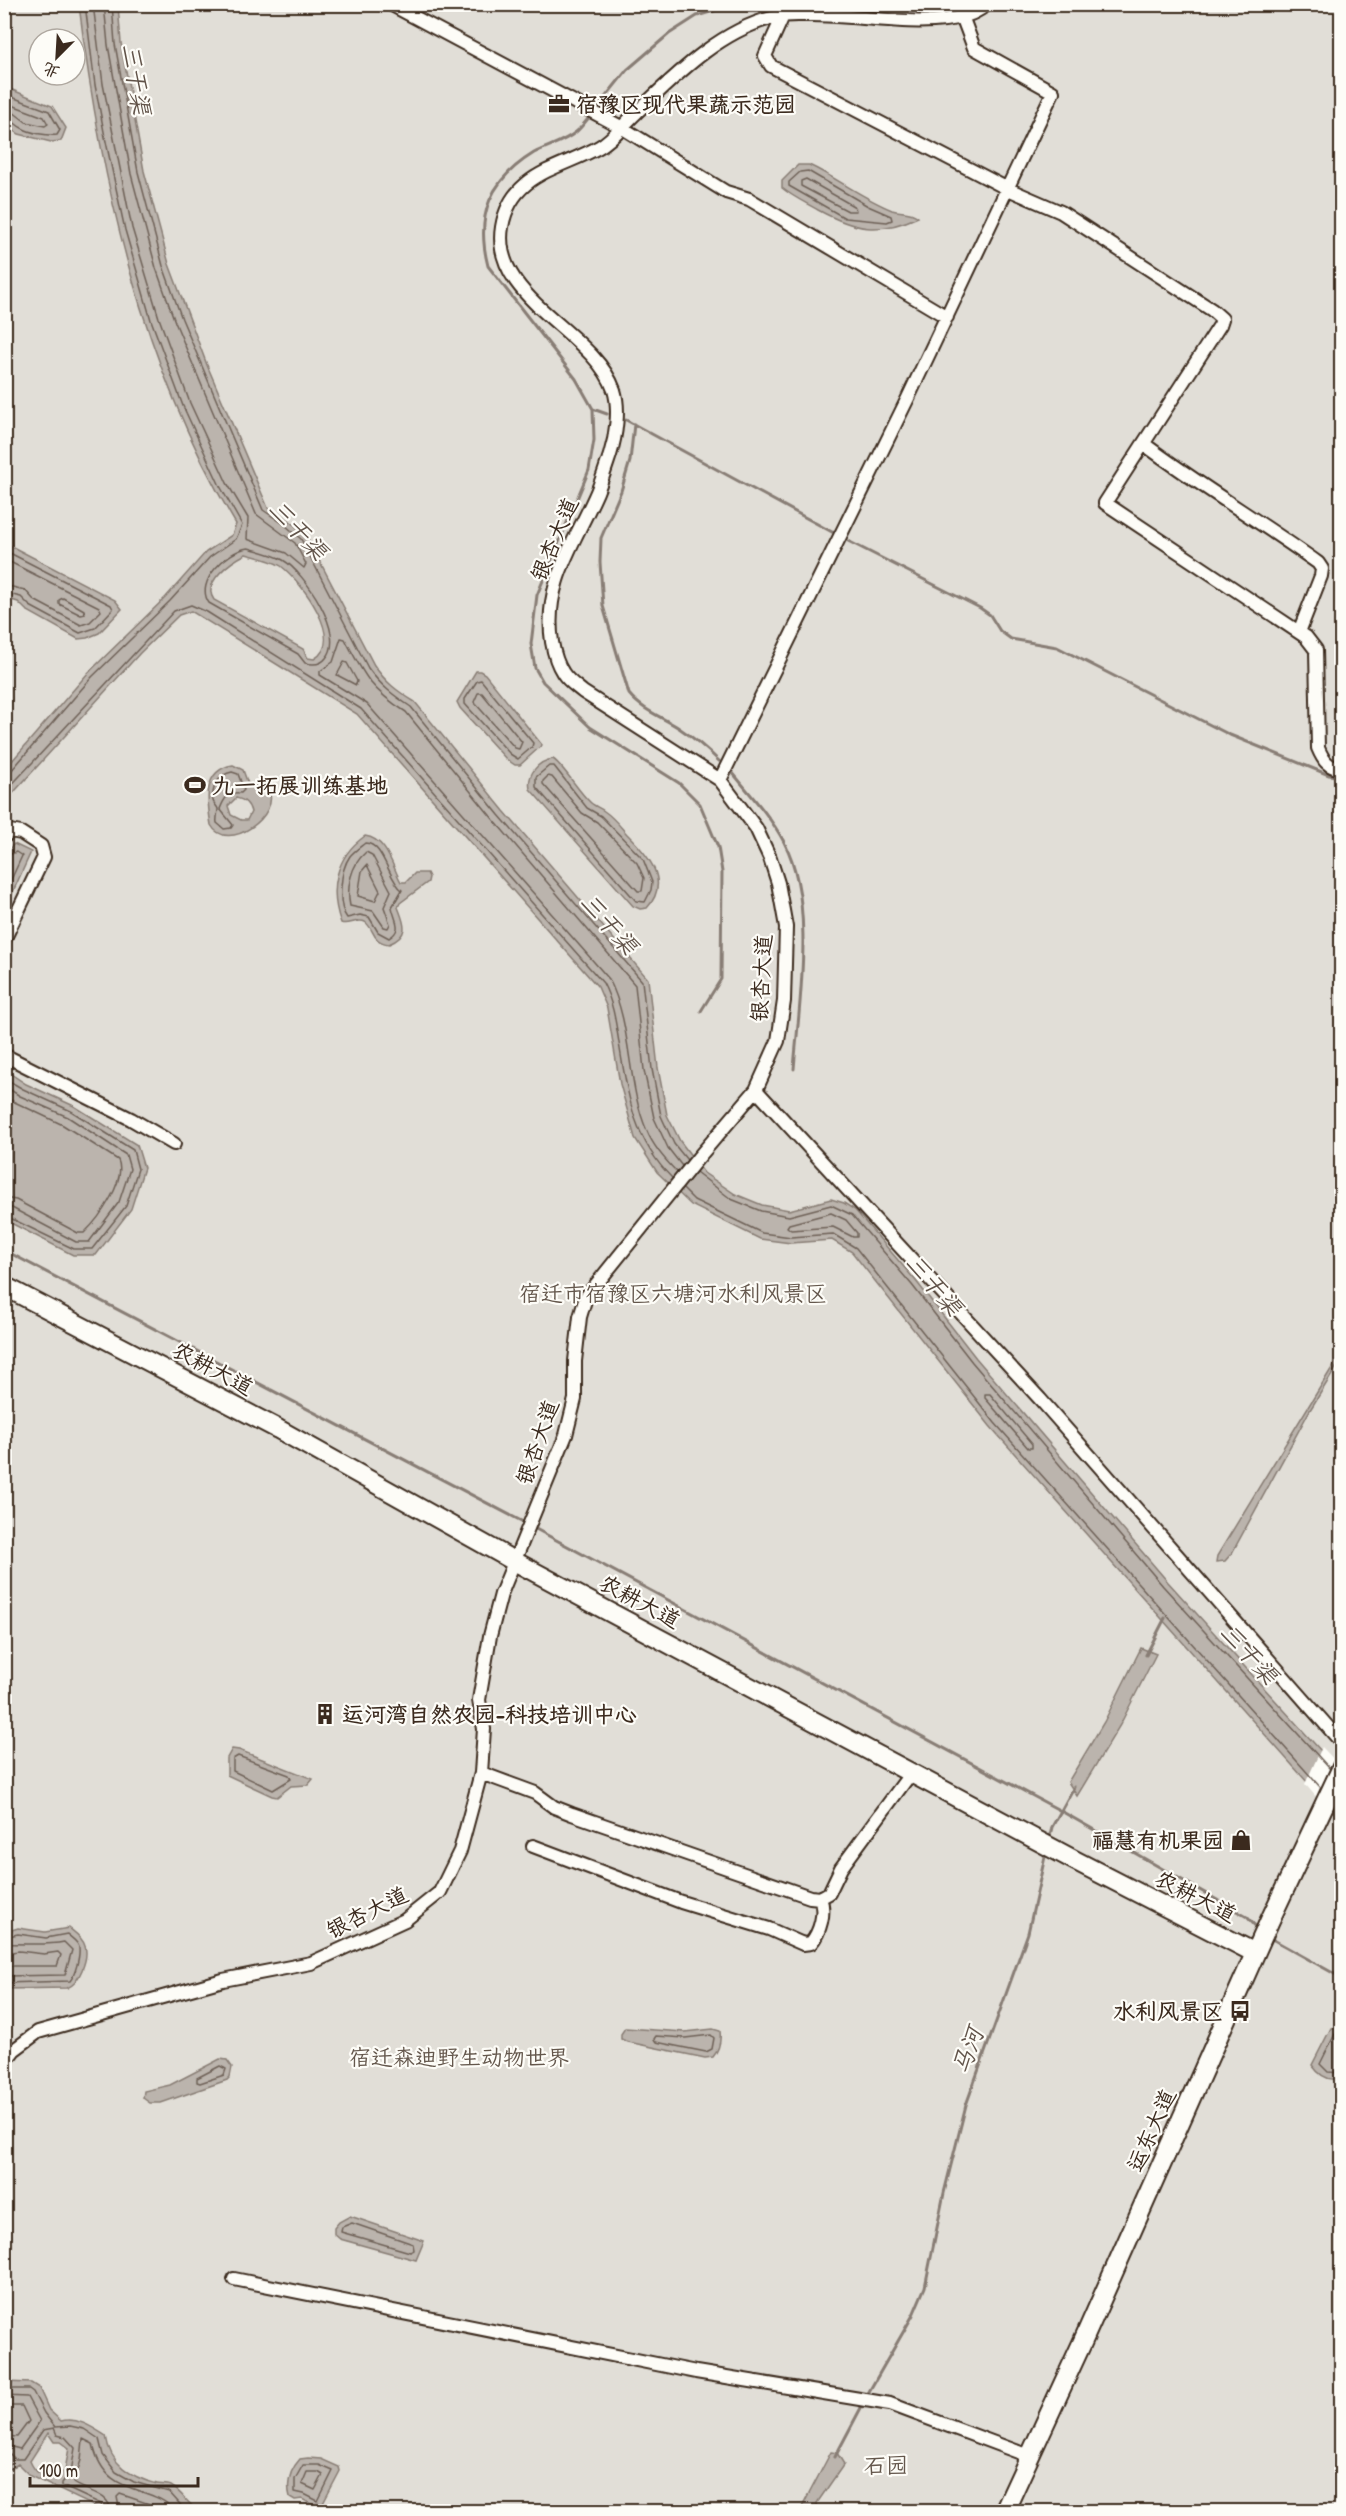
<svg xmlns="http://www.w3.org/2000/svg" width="1346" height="2516" viewBox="0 0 1346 2516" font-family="'Patrick Hand','LXGW WenKai TC',sans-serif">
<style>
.green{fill:#e1ded7;stroke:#8e847a;stroke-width:1.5;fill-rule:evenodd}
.water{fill:#bbb4ad;stroke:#887d74;stroke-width:1.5;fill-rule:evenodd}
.pier{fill:#fdfcf7}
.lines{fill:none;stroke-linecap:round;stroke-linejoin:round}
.shore{stroke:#6e6157;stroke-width:1.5}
.stream{stroke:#887d74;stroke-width:3}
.street-casing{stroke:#3b2a1e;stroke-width:16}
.secondary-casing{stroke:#3b2a1e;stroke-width:22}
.street{stroke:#fdfcf7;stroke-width:12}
.secondary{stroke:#fdfcf7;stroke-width:18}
.labels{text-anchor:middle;stroke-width:4.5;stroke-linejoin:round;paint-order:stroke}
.poi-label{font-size:22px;font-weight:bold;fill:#3b2a1e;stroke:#fdfcf7;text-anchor:start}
.street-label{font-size:22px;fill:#3b2a1e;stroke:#fdfcf7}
.park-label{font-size:22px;fill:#64574c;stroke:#fdfcf7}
.water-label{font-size:24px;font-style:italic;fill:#615349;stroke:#fdfcf7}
</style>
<rect width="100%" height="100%" fill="#fdfcf7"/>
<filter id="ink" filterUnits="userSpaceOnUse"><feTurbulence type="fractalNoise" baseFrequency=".0167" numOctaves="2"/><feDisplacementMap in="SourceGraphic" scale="12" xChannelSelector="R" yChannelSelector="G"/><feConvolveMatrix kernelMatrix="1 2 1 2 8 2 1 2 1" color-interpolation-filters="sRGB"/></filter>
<g filter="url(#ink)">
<path class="green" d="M4,5h1337v2506h-1336zM39,39h36v36h-36z"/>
<path class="water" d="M79,5h39l3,38 23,128 25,93 38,101 61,143 21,12 17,15 68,130c11,17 23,26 41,37l89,109 144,168 10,89 9,47 13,26 24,32 31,21 27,11 27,5 42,-11 13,4 11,7 61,71 60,77 192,224 173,191v47l-351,-394 -138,-174 -20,-12 -41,3 -31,-4 -69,-34 -34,-33 -22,-34 -15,-54 -13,-76 -9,-21 -241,-273 -166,-103 -12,4 -39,38 -135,149v-33l83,-96 78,-76 40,-45 26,-17 4,-11c-94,-157 -135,-340 -157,-519zM246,554c11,3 26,6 35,12 21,16 65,75 33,93l-6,-1 -5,-9 -89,-49c-13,-18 18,-39 32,-46z
M5,87l47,19 14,22 -5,13 -10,1 -32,-8 -14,-10z
M798,165h11c28,13 53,33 83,45 9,3 18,0 26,7 -39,18 -63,13 -100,-7 -12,-7 -25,-13 -36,-22v-7z
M5,543l110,57 7,9 -23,24 -12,5 -9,1 -52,-29 -8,-8 -13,-4z
M476,671h4l5,3 57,71 -22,20h-5l-9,-6 -46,-51 -3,-6z
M553,759c9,5 26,33 36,42 4,5 10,6 15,10 9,6 16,15 23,23 20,20 45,47 20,74l-7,1 -7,-3 -103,-117c-3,-15 8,-28 23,-30z
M233,765l10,5 5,14 10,1 10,4c15,25 -41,66 -57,36 -4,-23 -9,-55 22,-60zM236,798c9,2 13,6 15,14l-4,8h-6l-10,-5 -3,-9z
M365,836c22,3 27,30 36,46h5l9,-9h12l2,4 -1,5 -28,21 -2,4c6,16 13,28 -9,37 -18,-2 -14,-15 -24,-22 -7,-4 -16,4 -24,1 -12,-33 -6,-66 24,-87z
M14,844l17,8 -26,57v-56z
M5,1070l21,14 48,22 63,39 7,23 -13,41 -35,46h-23l-68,-35z
M1341,1353v7l-31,50 -78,143 -7,8 -9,1 1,-6z
M1141,1648l15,6 -36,71 -43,71 -9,-14 36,-60z
M232,1749l7,1 74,29 -5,6 -17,1 -14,11 -5,-1 -45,-21v-17z
M18,1928l27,4 24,-4c5,4 14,10 16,18 4,12 -6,38 -18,42l-62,1v-57z
M1342,2027l-1,51c-12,4 -22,-3 -29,-13l19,-37z
M625,2028l60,4 28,-3 7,2c1,9 -1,19 -7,26l-8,1 -77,-16 -7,-3v-5z
M220,2059l7,1 5,7 -2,10 -3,3 -66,23h-11l-7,-5 1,-7 26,-6z
M350,2216l74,25 -8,19 -76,-21 -6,-5v-6l5,-6z
M5,2382l26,1 8,5 10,22 12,11c17,-4 31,6 45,15 4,28 24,41 51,48 4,1 10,0 14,2 11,6 17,19 28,25h-95l-74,-35 -12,-12 -8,5 -3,-2 2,-4 -4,-7zM48,2433l6,9h7l8,6 -4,22 -9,9c-13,-1 -21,-6 -26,-18z
M831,2452l6,1 7,11 -27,39 1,8h-18z
M308,2458l13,1 18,8 1,4 -20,38 -18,-10 -7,1 -5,-3c-4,-15 0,-27 10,-38z"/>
<path class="pier" d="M1322,1747l20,21 -17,39 -20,-23z"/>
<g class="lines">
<path class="shore" d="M93,4l10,80 29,144 27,90 31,85 37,80 21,35 -1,21 39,14 18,15 2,-4 -11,-21 -39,-29 -81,-192 -19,-54 -25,-94 -23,-129 -4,-41
M112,4l3,40 23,128 25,94 19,53 81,191 22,15 16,14 67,129c13,18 25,27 43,39l88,108 143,166 10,88 9,47 13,28 13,16
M4,94l45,17 11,19 -3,5c-9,1 -27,-2 -35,-7 -7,-3 -9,-9 -18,-10
M4,102l40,15 4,7 -3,2 -19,-4 -13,-10 -9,-1
M808,171l60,35 23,10 1,4 -5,2 -42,-4 -56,-32v-4l11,-10z
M806,179l49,28 1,4h-8l-47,-25v-5z
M248,548c11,3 25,6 35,12 21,12 64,75 43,98 -5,7 -13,7 -21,5l-7,-9 -89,-51c-15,-21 18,-52 39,-55z
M4,550l107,55 2,4 -18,19 -15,5 -50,-27 -9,-9 -17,-4
M4,559l95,48 2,4 -11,11 -9,3 -47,-25 -9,-10 -21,-5
M63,598l21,12 1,4 -4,1 -22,-11v-4z
M344,662l3,1 10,18 -1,4 -19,-10z
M481,680l52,63 -1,4 -14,12 -8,-5 -45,-50v-5l12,-18z
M478,693h4l40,49 -3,7 -4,-1 -41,-46z
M549,766h5l33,42 14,8 42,43 9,23 -1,8 -6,12 -9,-1 -100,-114v-10z
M232,772l6,2 6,16 -3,3c-13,-2 -17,6 -21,16l13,16 -2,3 -7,1 -7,-6c-1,-4 1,-11 1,-14 -1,-3 -4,-5 -5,-8 -2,-13 6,-27 19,-29z
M4,773l7,-2 81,-94 78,-76 40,-44 26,-18 6,-14 -22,-39 -37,-80 -32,-86 -26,-90 -20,-93 -10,-52 -10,-81
M548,776l4,1 30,36 15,9 40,41 7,15 -2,13h-4l-95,-107v-3z
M4,793l170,-182 17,-6 16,7 154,97 242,274c11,21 13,42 17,66 8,50 15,92 52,129
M365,843c19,0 23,37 37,47l-10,17c2,13 12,22 -3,31l-11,-6 -9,-15 -9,-2 -13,3c-10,-13 -7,-48 3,-62 4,-5 10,-9 15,-13z
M366,852l6,3 19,36 -7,16 6,17 -2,4 -4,-1 -11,-16 -23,-5c-4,-19 1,-41 16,-54z
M4,857l12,-5 6,4 -18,39
M367,865l13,26 -5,10 -17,-5 4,-25z
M4,1078l19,11 48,22 62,39 5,19 -12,37 -34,43h-18l-70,-34
M4,1086l16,10 48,21 58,38 4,14 -11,33 -30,40h-13l-64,-34 -8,-1
M4,1097l59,28 55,35c9,20 -19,59 -34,73h-6l-62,-33 -12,-2
M677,1172c-11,-11 -24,-26 -30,-41 -21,-48 -14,-105 -38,-152l-242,-275 -47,-29v-4l13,-9 8,-24 4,1c20,38 25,50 61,73l87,107 142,166 9,85 10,48 14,30 14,18
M696,1172l35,27 30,12 28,5 42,-11 21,10 60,70 60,77 191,224 167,183
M683,1189l11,11 68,33 29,4 42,-3 23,14 139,175 326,365
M831,1213l15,7 11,13v4h-4l-20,-10 -42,3 -4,-3 2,-3z
M985,1394h5l42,50v4h-4l-43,-50z
M238,1756l51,19 2,4 -18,11 -40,-19v-12z
M4,1937l14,-3 28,4 21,-4c4,4 12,8 12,14 1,9 -4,27 -9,33l-66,2
M4,1944c21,-1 40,2 60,-2l8,8 -7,25 -61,1
M4,1953l15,-2 25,3 14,-2 3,3 -4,11h-53
M1342,2032l-7,2 -15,30 8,8 14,1
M711,2035l3,3 -2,11 -6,3 -50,-10 -2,-3 2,-3 29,2z
M220,2066l6,3 -2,6 -24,8 -3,-1v-4z
M352,2223l61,21 1,6 -4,2 -69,-20 1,-5z
M4,2389h25l4,3 11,21 11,14 15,-1 14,3 15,10 4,16 13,17 18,10 35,10 18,20
M4,2396l23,1 13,24 -20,28 -16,-4
M4,2406h18l7,15 -12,16 -13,-1
M4,2453l6,1 5,5h8l20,-29 11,-2 3,7 8,2 10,11 -4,24 -9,11v3l39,18 3,8
M303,2465h16l14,6 -15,30 -14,-7 -9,-2v-13z
M307,2472h11l5,3 -8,15 -13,-6z
M111,2512c-1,-19 -24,-20 -37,-29l7,-23 2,-21 10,5c12,56 59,38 83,68
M120,2512l-3,-15 3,-3 41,14 4,4"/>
<path class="stream" d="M595,110l32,-40 42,-36 28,-18 40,-12
M591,115c-5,6 -10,13 -15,17 -12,10 -29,14 -42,21 -44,27 -59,62 -46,113l88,113 17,30 1,31 -5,30 -52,125 -6,49 4,24 8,14 47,45 89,56 21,21 18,43 4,25 -1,107 -20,32
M593,409l14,5
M626,420l206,112
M634,424l-4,37 -9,30 -20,47 -1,24 3,44 26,88c13,16 33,23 50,34 15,10 27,20 40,33
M848,541l132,67 10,7 10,16 11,8 46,8 173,88 99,40 13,2
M732,772c18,22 39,45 52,70 32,61 15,161 10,227
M4,1250l523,274
M532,1527l529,284 186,106 11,12
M1146,1655l19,-37
M1049,1840l3,-13 22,-40
M1272,1939l70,39
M867,2395l46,-80 12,-28 19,-94 22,-88 62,-172 18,-81
M835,2457l28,-53"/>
<defs>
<path id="street" d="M390,4l231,123 105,65 23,7 198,118
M783,16l-18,40 6,10 237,123 53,23 151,98 10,9 -2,6 -115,178 201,134 10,13 2,98c5,12 10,20 24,21
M1144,444c56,42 117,78 174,119l4,6 -1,7 -22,56
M720,780l188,-382 145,-306 -79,-44 -12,-32
M4,837l6,-6 11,2 20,13 3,11 -40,83
M4,1055l127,64 43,25
M756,1090l284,309 302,344
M481,1773l54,20 19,14 18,7 238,83 10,1 9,-5 12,-25 70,-95
M533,1846l148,56 88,27 34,15 8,-1c9,-11 15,-31 9,-45
M4,2063l10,-13 24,-18 185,-52 88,-17 94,-43 35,-28 20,-41 21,-78 3,-44 -5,-29 11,-64 11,-42 65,-159 9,-36v-38l5,-44 6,-20 112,-139 58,-68 22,-49 6,-40 2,-74 -8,-44 -8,-25 -14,-30 -36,-48 -137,-88c-7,-6 -15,-11 -20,-19 -6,-9 -9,-19 -11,-31 -9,-59 23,-99 45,-150 5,-12 9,-25 13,-37 6,-19 10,-46 4,-65 -21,-60 -124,-91 -112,-163 9,-54 58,-58 97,-80 14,-8 25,-23 37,-34 40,-38 84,-83 139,-96 11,-3 23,-2 33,-2 49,-1 115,15 160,0 7,-2 14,-7 20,-11
M234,2279l462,93 194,32 139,52"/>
<path id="secondary" d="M4,1286l274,143 236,132 562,300 179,92
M1004,2512l78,-169 188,-423 72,-153"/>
</defs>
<use href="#street" class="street-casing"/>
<use href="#secondary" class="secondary-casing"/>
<use href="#street" class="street"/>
<use href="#secondary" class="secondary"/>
</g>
</g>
<defs>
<symbol id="office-bare" viewBox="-9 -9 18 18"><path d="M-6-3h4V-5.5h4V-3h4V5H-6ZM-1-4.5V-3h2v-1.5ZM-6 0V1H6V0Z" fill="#3b2a1e" stroke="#fdfcf7" stroke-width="2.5" paint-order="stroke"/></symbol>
<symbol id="stadium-bare" viewBox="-9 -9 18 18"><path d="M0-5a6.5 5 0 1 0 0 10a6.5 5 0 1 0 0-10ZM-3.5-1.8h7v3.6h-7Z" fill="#3b2a1e" stroke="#fdfcf7" stroke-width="2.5" paint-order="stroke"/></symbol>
<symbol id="building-bare" viewBox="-9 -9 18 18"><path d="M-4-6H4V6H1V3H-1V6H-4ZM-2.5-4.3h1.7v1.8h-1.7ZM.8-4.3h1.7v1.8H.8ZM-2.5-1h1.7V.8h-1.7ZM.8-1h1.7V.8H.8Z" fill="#3b2a1e" stroke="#fdfcf7" stroke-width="2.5" paint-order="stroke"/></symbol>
<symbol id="shop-bare" viewBox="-9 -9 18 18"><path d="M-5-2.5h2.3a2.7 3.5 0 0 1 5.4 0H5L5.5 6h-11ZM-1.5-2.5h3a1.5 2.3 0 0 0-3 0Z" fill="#3b2a1e" stroke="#fdfcf7" stroke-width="2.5" paint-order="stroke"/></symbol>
<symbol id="bus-bare" viewBox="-9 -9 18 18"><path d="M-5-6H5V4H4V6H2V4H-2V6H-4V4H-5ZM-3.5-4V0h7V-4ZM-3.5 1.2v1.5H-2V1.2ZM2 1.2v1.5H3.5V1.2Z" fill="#3b2a1e" stroke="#fdfcf7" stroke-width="2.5" paint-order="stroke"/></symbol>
</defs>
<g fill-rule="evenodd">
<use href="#office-bare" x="544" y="89" width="30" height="30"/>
<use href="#stadium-bare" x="180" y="770" width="30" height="30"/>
<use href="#building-bare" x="310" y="1699" width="30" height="30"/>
<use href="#shop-bare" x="1226" y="1825" width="30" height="30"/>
<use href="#bus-bare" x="1225" y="1996" width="30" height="30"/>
</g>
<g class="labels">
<g class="poi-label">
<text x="576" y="112">宿豫区现代果蔬示范园</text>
<text x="212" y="793">九一拓展训练基地</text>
<text x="342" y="1722">运河湾自然农园-科技培训中心</text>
<text x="1224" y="1848" text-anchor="end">福慧有机果园</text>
<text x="1223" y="2019" text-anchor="end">水利风景区</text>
</g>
<g class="street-label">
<text transform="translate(554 539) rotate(-67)" y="8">银杏大道</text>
<text transform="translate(761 978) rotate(-87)" y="8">银杏大道</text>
<text transform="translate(213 1368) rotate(28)" y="8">农耕大道</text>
<text transform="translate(537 1442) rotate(-71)" y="8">银杏大道</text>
<text transform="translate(640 1601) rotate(28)" y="8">农耕大道</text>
<text transform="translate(1196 1896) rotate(27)" y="8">农耕大道</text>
<text transform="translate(367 1912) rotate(-27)" y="8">银杏大道</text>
<text transform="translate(1151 2130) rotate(-66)" y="8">运东大道</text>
</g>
<g class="park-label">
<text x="673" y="1301">宿迁市宿豫区六塘河水利风景区</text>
<text x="459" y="2065">宿迁森迪野生动物世界</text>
<text x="886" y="2473">石园</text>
</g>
<g class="water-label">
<text transform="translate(136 79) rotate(81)" y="8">三干渠</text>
<text transform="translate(298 530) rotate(47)" y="8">三干渠</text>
<text transform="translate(609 924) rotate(49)" y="8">三干渠</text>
<text transform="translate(934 1285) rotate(50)" y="8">三干渠</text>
<text transform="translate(1249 1654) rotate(48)" y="8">三干渠</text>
<text transform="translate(968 2051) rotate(-70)" y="8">马河</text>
</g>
</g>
<rect width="1346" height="2516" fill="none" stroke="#fdfcf7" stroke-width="24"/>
<rect x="12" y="12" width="1322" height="2492" fill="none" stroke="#3b2a1e" stroke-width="2" filter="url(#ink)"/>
<g transform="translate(57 57) rotate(204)"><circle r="28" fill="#fdfcf7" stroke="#afa8a0" stroke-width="1.5"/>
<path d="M0-4.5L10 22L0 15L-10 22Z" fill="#3b2a1e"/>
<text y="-9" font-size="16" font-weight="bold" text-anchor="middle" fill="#3b2a1e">北</text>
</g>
<path d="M30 2477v9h168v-9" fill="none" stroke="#3b2a1e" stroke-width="3"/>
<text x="39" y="2477" font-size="18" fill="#3b2a1e" stroke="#fdfcf7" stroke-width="4.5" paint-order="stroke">100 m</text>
</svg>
